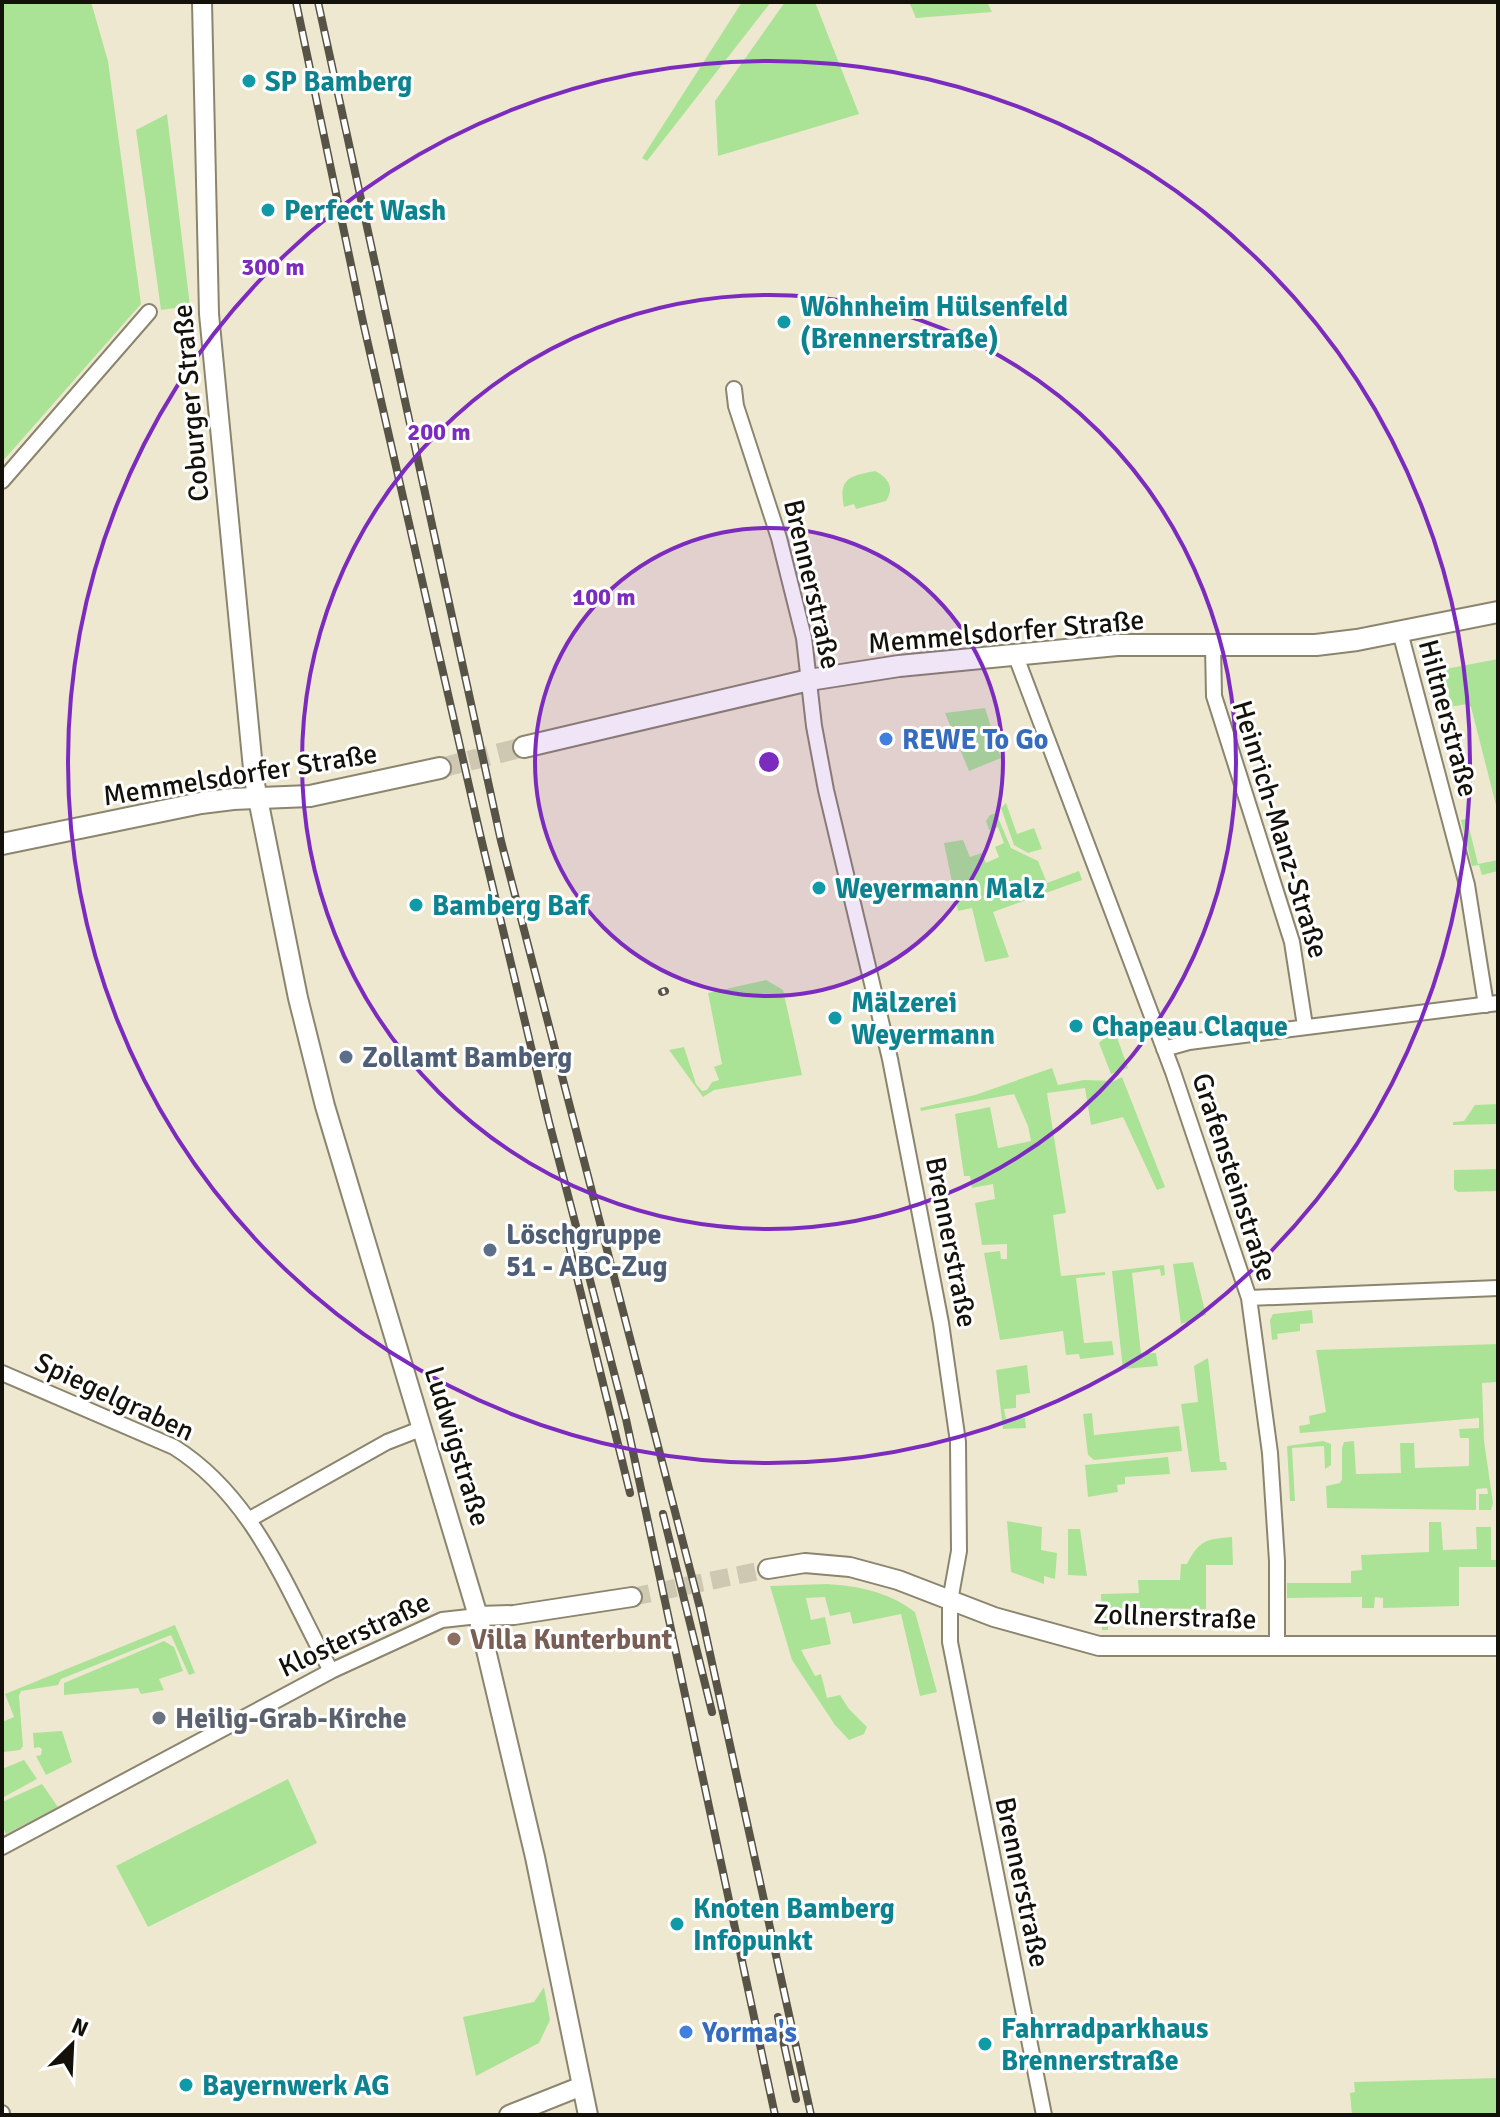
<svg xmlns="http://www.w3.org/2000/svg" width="1500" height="2117" viewBox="0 0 1500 2117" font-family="Signika,sans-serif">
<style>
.green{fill:#abe396}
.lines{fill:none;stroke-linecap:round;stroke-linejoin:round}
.tertiary-tunnel{stroke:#cec8b2;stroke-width:18;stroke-dasharray:18 9;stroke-linecap:butt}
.secondary-tunnel{stroke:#cec8b2;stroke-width:20;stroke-dasharray:20 10;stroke-linecap:butt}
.minor-casing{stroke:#8b856f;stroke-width:18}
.tertiary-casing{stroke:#8b856f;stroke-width:22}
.secondary-casing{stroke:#8b856f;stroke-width:24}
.minor{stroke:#fff;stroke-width:14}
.tertiary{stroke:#fff;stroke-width:18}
.secondary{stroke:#fff;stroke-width:20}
.rail-casing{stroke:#575347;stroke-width:8}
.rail{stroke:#fff;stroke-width:5;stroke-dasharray:15;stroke-linecap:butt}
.ring{fill:none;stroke:#7b2cbf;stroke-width:4}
.culture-dot{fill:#0f9aa8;stroke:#fff;stroke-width:3}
.shop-dot{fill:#3f7fe0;stroke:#fff;stroke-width:3}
.service-dot{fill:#5c6f8a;stroke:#fff;stroke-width:3}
.education-dot{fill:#8d6e63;stroke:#fff;stroke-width:3}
.worship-dot{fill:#6b7280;stroke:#fff;stroke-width:3}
.labels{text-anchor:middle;stroke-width:6;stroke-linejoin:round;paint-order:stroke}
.culture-label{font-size:28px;font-weight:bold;fill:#0d838f;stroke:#fff;text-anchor:start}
.street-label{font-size:28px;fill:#131109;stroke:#fff}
.shop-label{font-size:28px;font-weight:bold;fill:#366cbe;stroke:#fff;text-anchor:start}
.service-label{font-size:28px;font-weight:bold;fill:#4e5e75;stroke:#fff;text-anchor:start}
.education-label{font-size:28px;font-weight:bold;fill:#785e54;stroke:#fff;text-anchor:start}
.worship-label{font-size:28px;font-weight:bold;fill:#5b616d;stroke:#fff;text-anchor:start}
.centre{fill:#7b2cbf;stroke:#fff;stroke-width:4}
.ring-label{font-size:24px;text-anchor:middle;font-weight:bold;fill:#7b2cbf;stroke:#fff;stroke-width:6;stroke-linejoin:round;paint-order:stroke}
</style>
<rect width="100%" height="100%" fill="#efe8d0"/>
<path class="green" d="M2,2h89l17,59 33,243 -139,158z
M742,2h29l-124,159 -5,-3z
M785,2h30l44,112 -141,42 -3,-55z
M909,2h78l5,10 -76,6z
M167,114l23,192 -29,4 -25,-180z
M875,471c13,7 20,16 11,30l-30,8 -2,-5 -10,3c-6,-29 6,-31 31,-36z
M1498,659v154l-27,-106 -4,-3 -17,3 -1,-14h-6l-3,-23z
M985,708l16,50 -32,13 -24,-58z
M1006,803l11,31 17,-6 8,21 -14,4 -14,-8 -13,-37z
M996,813l15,35 27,13 9,22 32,-12 3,9 -89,32 16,45 -24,5 -13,-54 -14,3 -14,-68 19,-3 7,17 12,-4 4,10 13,-6 -4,-10 9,-4 -6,-16 -9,3 -3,-9 4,-6z
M1467,819l11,45 20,-4v11l-16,4 -3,-10 -7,1 -11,-46z
M766,980l17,10 19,85 -88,15 -11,7 -34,-47 15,-3 12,37 6,7 5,-1 5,-8 7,-2 -5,-13 8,-3 -14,-71z
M1114,1029l14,39 -17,6 -12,-31z
M1052,1068l6,17 26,-5 30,1 8,-4 43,110 -8,3 -34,-73 -32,8 -6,-37 -38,5 19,120 -13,2 8,61 44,-4v3l-29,3 8,65 28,-2 2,14 -34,4 -1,-5 -13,1 -3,-24 -63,9 -16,-87 16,-2 1,8h6v-15l-25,1 -7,-42 20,-4 -2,-15 -21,4 -2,-12h-6l-9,-62 35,-7 8,41 33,-7 -3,-15 -14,-32 -93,17 -1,-3 55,-13z
M1498,1104v20l-45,1v-3l11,-1 11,-16z
M1498,1169v22l-40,1 -4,-3v-19z
M1193,1262l13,53 -25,9 -8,-60z
M1164,1265l1,10 -4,1 -1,-7 -28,4 9,81 15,-1 2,13 -35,3 -11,-98z
M1312,1310l1,13 -13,1v7l-23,3 1,5 -6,1 -2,-20 3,-6z
M1498,1344v38l-16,1 2,58 9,62 -2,7h-12v-16h9l-1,-6 -11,1v21l-149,-2 -1,-22 14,-3 2,-4v-31l2,-6 10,-1 2,33 45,-1 -1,-30h14l1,25 54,-2v-28h-9l-1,-9 20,-1v-10l-179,15 -1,-7 11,-2 -1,-8 17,-4 -10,-62z
M1208,1358l12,104h6l1,8 -36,2 -10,-68 17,-2 -4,-36z
M1027,1365l3,28 -14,2v13l-12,1 2,10 19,-1 1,10 -23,1 -7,-59z
M1092,1413l2,22 85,-9 3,25 -88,9 -6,-5 -5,-41z
M1323,1441l8,3v21l-6,4 -1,-23 -32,2 3,53h-5l-3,-55z
M1168,1457l2,17 -45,3v7l-8,1 1,7 -30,5 -3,-32z
M1007,1521l35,6 -1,23 16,3 -2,26 -11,-3v8l-33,-12z
M1429,1522h12l2,28 34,-1 -1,-22h15v33h7v7h-39v39l-76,2v-10l-8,-1 -1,11h-12v-11l-75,1v-15h64v-12l11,-1 -1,-15 68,-3z
M1068,1529h12l7,47 -19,-1z
M1232,1537l1,28h-27v44l-66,-1v-7h-4l-1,7h-27v22h-6l-1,-36 38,-1 -1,-13h42l1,-16h6c12,-24 20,-25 45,-27z
M827,1584c32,2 62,8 88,28l22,80 -17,4 -19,-82 -48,10 -3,-12 -20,4 -5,-19 -19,1 5,22 14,-3 6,27 -30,6 14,26 6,-2 6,24 13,-3 9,14 18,18 -3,7 -15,6 -14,-15 -43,-65 -22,-74z
M175,1625l20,48 -6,2 -18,-40 -110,44 -3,6 -37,6 -2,5 4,50 -3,4 -16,2 -2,-30 12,-5 -9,-23z
M164,1641l10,6 9,24 -24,8 5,11 -23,4 -3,-6 -74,7v-12z
M62,1731l10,31 -26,13 -10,-19 5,-1 1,-6 -3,-2 -5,1 -1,-15z
M24,1760l13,19 -35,19v-29z
M288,1779l29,64 -169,84 -32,-61z
M42,1784l16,23 -52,27 -4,-9v-23z
M544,1987l6,33 -11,23 -63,33 -13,-59 71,-15z
M1498,2078v37h-146l-2,-22 5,-1 -1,-10z"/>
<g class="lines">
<path class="tertiary-tunnel" d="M632,1597l136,-28"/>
<path class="secondary-tunnel" d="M440,768l84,-21"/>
<defs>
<path id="minor" d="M734,389l2,17 43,132 25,100 10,88 12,64 64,269 51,264 17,119 1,109 -9,50v41l94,473
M2,481l147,-169
M1400,632l67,253 19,120
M1213,646l1,50 78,246 13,84
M1015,654l158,418 76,226 21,155 7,108v86
M1164,1049l25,-7 309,-39
M1249,1298l249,-10
M2,1373l172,74c81,51 113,143 157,224
M250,1519l137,-77 36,-14
M2,1847l329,-176 111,-51 36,-4
M2,2113v2"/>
<path id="tertiary" d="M202,2l7,312 45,465 44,219 27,108 153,510 57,241 53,258
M768,1569l37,-6 45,4 48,13 96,37 105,29h399
M478,1616l36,-1 118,-18
M509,2115l73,-29"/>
<path id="secondary" d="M524,747l285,-67 90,-14 218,-21h199l41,-5 141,-28
M2,844l199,-41 32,-4 77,-3 130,-28"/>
</defs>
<use href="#minor" class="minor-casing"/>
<use href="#tertiary" class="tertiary-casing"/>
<use href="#secondary" class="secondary-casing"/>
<use href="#minor" class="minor"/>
<use href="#tertiary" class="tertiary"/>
<use href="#secondary" class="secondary"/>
<defs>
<path id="rail" d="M296,2l67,320 117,512 69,288 77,297 149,696
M318,2l183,839 199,767 111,507
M662,992l3,-1
M568,1241l62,252
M663,1514l49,198
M778,2017l18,82"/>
</defs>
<use href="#rail" class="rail-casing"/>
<use href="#rail" class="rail"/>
</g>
<circle cx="769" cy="762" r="234" fill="#7b2cbf" fill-opacity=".12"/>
<g class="ring">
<circle cx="769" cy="762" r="234"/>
<circle cx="769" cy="762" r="467"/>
<circle cx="769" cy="762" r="701"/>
</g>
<g class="culture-dot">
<circle cx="249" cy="81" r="8"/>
<circle cx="268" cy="210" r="8"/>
<circle cx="784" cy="322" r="8"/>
<circle cx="819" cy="888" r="8"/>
<circle cx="416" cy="905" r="8"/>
<circle cx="835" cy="1018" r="8"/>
<circle cx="1076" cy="1026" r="8"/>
<circle cx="677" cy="1924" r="8"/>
<circle cx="985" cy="2044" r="8"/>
<circle cx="186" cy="2085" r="8"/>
</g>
<g class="shop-dot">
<circle cx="886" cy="739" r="8"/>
<circle cx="686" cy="2032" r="8"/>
</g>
<g class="service-dot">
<circle cx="346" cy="1057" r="8"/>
<circle cx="490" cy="1250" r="8"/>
</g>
<circle class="education-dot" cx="454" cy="1639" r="8"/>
<circle class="worship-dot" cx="159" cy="1718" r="8"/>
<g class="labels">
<g class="culture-label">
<text x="265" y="91">SP Bamberg</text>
<text x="284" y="220">Perfect Wash</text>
<text x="800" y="316">Wohnheim Hülsenfeld<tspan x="800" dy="32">(Brennerstraße)</tspan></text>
<text x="835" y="898">Weyermann Malz</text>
<text x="432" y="915">Bamberg Baf</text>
<text x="851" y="1012">Mälzerei<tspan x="851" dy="32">Weyermann</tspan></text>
<text x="1092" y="1036">Chapeau Claque</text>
<text x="693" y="1918">Knoten Bamberg<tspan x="693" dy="32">Infopunkt</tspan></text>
<text x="1001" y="2038">Fahrradparkhaus<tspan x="1001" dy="32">Brennerstraße</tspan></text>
<text x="202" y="2095">Bayernwerk AG</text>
</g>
<g class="street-label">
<text transform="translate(190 403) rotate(-95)" y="10">Coburger Straße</text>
<text transform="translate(813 584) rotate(77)" y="10">Brennerstraße</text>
<text transform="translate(1006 631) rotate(-5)" y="10">Memmelsdorfer Straße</text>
<text transform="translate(1449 718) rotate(75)" y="10">Hiltnerstraße</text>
<text transform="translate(240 774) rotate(-9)" y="10">Memmelsdorfer Straße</text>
<text transform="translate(1281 829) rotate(73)" y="10">Heinrich-Manz-Straße</text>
<text transform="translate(1235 1177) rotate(72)" y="10">Grafensteinstraße</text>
<text transform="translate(952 1242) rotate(79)" y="10">Brennerstraße</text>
<text transform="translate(115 1396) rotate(25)" y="10">Spiegelgraben</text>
<text transform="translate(458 1446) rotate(73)" y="10">Ludwigstraße</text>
<text transform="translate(1175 1616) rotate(2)" y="10">Zollnerstraße</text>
<text transform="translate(354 1634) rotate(-25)" y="10">Klosterstraße</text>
<text transform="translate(1023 1882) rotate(78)" y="10">Brennerstraße</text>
</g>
<g class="shop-label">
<text x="902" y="749">REWE To Go</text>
<text x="702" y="2042">Yorma's</text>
</g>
<g class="service-label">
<text x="362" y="1067">Zollamt Bamberg</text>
<text x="506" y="1244">Löschgruppe<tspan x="506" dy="32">51 - ABC-Zug</tspan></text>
</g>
<g class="education-label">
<text x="470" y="1649">Villa Kunterbunt</text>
</g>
<g class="worship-label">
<text x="175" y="1728">Heilig-Grab-Kirche</text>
</g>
</g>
<circle cx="769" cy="762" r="12" class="centre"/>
<g class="ring-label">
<text x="273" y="275">300 m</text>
<text x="439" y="440">200 m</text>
<text x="604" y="605">100 m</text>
</g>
<rect width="1500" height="2117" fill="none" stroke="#131109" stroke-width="8"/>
<g transform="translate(72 2045) rotate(24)" stroke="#ffffff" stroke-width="6" paint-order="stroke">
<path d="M0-6L14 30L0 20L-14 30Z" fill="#131109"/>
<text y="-12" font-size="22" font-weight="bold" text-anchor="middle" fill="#131109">N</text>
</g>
</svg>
